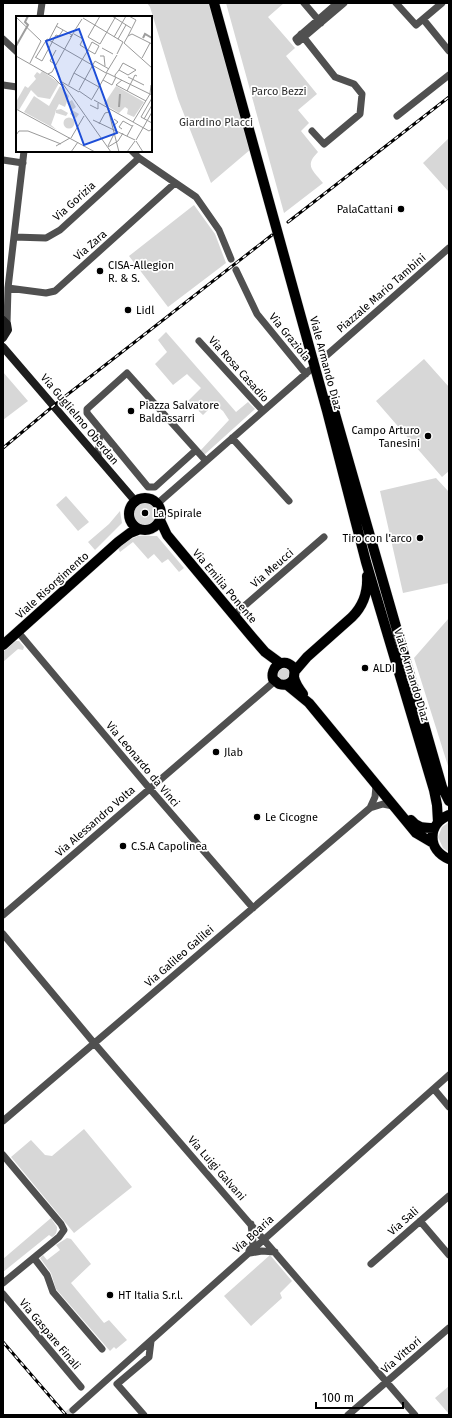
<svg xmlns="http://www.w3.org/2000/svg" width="452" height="1418" viewBox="0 0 452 1418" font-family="'Fira Sans',sans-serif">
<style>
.green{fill:#d7d7d7}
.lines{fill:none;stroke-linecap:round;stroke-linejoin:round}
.minor-tunnel{stroke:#d9d9d9;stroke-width:7;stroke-dasharray:7 3.5;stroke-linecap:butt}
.primary-casing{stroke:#dbdbdb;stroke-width:11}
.minor{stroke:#505050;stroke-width:7}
.secondary{stroke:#1d1d1d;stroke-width:8}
.primary{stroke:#000;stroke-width:10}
.rail-casing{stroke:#000;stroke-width:3}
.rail{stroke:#fff;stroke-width:1.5;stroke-dasharray:4.5;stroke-linecap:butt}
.poi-dot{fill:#000;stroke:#fff;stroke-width:1.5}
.labels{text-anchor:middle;stroke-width:3.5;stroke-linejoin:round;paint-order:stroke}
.park-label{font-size:11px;fill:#2e2e2e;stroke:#fff}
.street-label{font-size:11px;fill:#000;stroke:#fff}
.poi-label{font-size:11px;fill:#000;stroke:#fff;text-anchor:start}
.inset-river{fill:none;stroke:#9e9e9e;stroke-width:2}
.inset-road{fill:none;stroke:#999;stroke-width:1}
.view{fill:#1d4ed8;fill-opacity:0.15;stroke:#1d4ed8;stroke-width:2}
.inset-edge{fill:none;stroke:#000;stroke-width:2}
</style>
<rect width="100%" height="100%" fill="#fff"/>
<path class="green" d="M147,3h63l41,146 -40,34 -33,-84 -28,-92z
M226,3h58l-16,14 27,31 -9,8 31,38 -19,16 11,13 -8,8 17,21c-14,14 -5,18 5,31l-39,30z
M449,138v54l-26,-29z
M194,205l21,29 11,29 -58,44 -39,-51z
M166,332l70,80 12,-10 7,7 -51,46 -4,-4 29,-31 -6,-9 -9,-7 -11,11 -15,-14 13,-13 -14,-14 -14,11 -18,-21 12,-12 -9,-12z
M424,359l25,28v84l-7,6 -66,-76z
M3,372l25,29 -25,19z
M436,478l13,14v91l-46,10 -23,-102z
M66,496l23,26 -11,9 -22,-26z
M134 514a11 11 0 1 1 22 0a11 11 0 1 1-22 0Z
M120,511l2,12 -27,27 -7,-8 21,-18z
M138,536h19l27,32 -5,4 -11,-13 -6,4 -8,-9 -6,5 -15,-17 -13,10 -2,-4 11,-8z
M449,618v151l-35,-111z
M16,641h3l5,6 -1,3 -5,-1 -15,13v-10z
M278 674a6 6 0 1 1 12 0a6 6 0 1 1-12 0Z
M449,822v30l-6,-4 -5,-11 4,-10z
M84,1129l48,58 -58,46 -63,-76 20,-17 14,15 7,1z
M51,1218l6,9c0,5 -1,8 -5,10l-3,-2 -46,37v-13z
M67,1238l4,1 20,25 -20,19 33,40 5,-3 18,20 -11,9 -2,-2 -4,4 -54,-62 -5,-16 -11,-15 3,-3 4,5 13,-10 -4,-5z
M270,1255l22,26 -12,12 2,5 -31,28 -27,-30z
M449,1386v28l-14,-16z"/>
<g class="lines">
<path class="minor-tunnel" d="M312,368l15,-13
M67,1415l6,-5"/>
<defs>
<path id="primary" d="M214,3l113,408 39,151 68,228 3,15 1,17
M331,400l111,387 7,14
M129 514a16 16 0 1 1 32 0a16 16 0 1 1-32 0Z
M160,520l7,15 85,102 13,15 15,11
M3,645l115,-103 12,-9 10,-4
M295,671l12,-14 45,-40c11,-11 16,-25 15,-41
M294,678c-3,6 -8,8 -15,6l-6,-5c-3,-11 9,-22 19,-13 4,4 2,7 2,11 1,6 6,13 9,17
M287,685l22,18 107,130 17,10
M449,815c-22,9 -22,35 0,44
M411,820c6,8 13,8 23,8"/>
</defs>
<use href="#primary" class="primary-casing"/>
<path class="minor" d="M304,3l17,20
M344,3l-10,3 -38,33 2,3 46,-39
M396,3l20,22 26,-22
M40,17l2,-14
M423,19l26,32
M301,34l34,43 19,7 8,10 -2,20 -36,30 -12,-13
M3,39l14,13
M3,85l14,2
M397,116l52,-41
M132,151l7,7 57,39 23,33 12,29
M3,160l20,3
M14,237l32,1 14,-8 79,-72
M236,270l21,44 49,60
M8,288l38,5 9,-2 120,-108
M7,324l1,-36 16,-137
M199,341l64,70
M327,355l122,-107
M232,438l57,63
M196,450l-41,37h-7l-61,-74v-4l40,-36 79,88
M98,458l2,-29
M157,504l153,-134
M234,615l90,-78
M18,632l132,157 103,119
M370,808l5,-11 1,-11
M3,915l272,-234
M3,934l91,109 321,372
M434,1089l15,18
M3,1121l367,-313 13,-4 10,2
M3,1155l58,69 3,6 -5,7 -56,46
M420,1221l29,34
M249,1251l4,-9 -2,-18
M250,1253l12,-2 13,1
M34,1258l13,17 6,17 49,57
M371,1264l78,-68
M3,1294l78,93
M73,1410c126,-112 250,-224 376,-335
M144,1415l-27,-31 32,-27 2,-16
M348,1415l101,-87"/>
<path class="secondary" d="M3,320l4,4 1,6 -5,8
M3,347l133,155"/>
<use href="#primary" class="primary"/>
<defs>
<path id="rail" d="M288,222l161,-125
M3,448l60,-50 209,-163
M3,1342l63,73"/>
</defs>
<use href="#rail" class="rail-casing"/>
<use href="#rail" class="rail"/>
</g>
<g class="poi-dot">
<circle cx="401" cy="209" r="4"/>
<circle cx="100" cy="271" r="4"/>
<circle cx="128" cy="310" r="4"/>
<circle cx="131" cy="411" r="4"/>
<circle cx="428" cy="436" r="4"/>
<circle cx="145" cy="513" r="4"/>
<circle cx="420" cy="538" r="4"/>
<circle cx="365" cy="668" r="4"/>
<circle cx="216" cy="752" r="4"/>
<circle cx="257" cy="817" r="4"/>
<circle cx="123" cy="846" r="4"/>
<circle cx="110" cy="1295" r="4"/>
</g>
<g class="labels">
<g class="park-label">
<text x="279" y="95">Parco Bezzi</text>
<text x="216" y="126">Giardino Placci</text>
</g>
<g class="street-label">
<text transform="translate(74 201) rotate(-42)" y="4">Via Gorizia</text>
<text transform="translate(90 245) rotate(-41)" y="4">Via Zara</text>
<text transform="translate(381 293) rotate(-41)" y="4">Piazzale Mario Tambini</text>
<text transform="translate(290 337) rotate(51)" y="4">Via Graziola</text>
<text transform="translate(326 363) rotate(75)" y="4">Viale Armando Diaz</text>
<text transform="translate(239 369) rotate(48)" y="4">Via Rosa Casadio</text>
<text transform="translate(80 419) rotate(50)" y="4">Via Guglielmo Oberdan</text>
<text transform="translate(272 568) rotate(-41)" y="4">Via Meucci</text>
<text transform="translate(52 585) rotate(-42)" y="4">Viale Risorgimento</text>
<text transform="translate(225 586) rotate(50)" y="4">Via Emilia Ponente</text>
<text transform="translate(412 675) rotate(73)" y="4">Viale Armando Diaz</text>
<text transform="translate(143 764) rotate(50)" y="4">Via Leonardo da Vinci</text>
<text transform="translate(95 821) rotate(-41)" y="4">Via Alessandro Volta</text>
<text transform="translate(179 956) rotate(-41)" y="4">Via Galileo Galilei</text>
<text transform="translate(217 1168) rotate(49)" y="4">Via Luigi Galvani</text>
<text transform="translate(403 1221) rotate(-41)" y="4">Via Sali</text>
<text transform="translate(253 1234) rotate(-42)" y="4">Via Boaria</text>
<text transform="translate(50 1334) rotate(50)" y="4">Via Gaspare Finali</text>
<text transform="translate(401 1355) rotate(-41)" y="4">Via Vittori</text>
</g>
<g class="poi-label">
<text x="393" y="213" text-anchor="end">PalaCattani</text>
<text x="108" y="269">CISA-Allegion<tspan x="108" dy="13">R. &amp; S.</tspan></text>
<text x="136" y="314">Lidl</text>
<text x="139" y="409">Piazza Salvatore<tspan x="139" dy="13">Baldassarri</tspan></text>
<text x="420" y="434" text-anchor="end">Campo Arturo<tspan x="420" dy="13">Tanesini</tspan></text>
<text x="153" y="517">La Spirale</text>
<text x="412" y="542" text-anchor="end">Tiro con l'arco</text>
<text x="373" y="672">ALDI</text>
<text x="224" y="756">Jlab</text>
<text x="265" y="821">Le Cicogne</text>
<text x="131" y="850">C.S.A Capolinea</text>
<text x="118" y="1299">HT Italia S.r.l.</text>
</g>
</g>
<g transform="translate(16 16)">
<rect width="136" height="136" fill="#fff"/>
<path d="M26,55l17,12 -9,16 -12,-2 -7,-7 -12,20 -3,-1v-7l9,-16 3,2 8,-9 -2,-3 3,-4 3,2zM44,70l9,10 -4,11 -6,-3 -3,6 5,-1 7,4 -2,3 -10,-3v-3l-1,4 -4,11 6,5 -33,-18 10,-16 15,10zM100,70l28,16 -10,15 -7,-3 1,-5 -3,-2 -6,6 -15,-9zM56,84l4,7 -4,3 7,4 -3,4 -6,-4 2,-4 -5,-7zM47.5 107a5.5 5.5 0 1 1 11 0a5.5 5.5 0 1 1-11 0Z" fill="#d7d7d7"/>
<path class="inset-river" d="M127,22l2,-4 7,4M0,30l12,-21 -3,-3 3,-6M103,91l1,-13"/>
<path class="inset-road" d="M84,0l-12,21 12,7 16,-28M96,0l19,12M0,1l25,24 -11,22M67,2l40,24M40,10l16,9 -2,2M59,14l7,-11M112,20l8,-16 -7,-4M98,21l12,-21M102,23l8,-14M33,24l9,-17M108,27l28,25M108,27l4,-7 4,-2 20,10M86,32l11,6M40,34l-6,11 6,4M101,38l6,-12M0,40l37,21 8,8 2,-1M84,40h4l1,10M19,41l7,4 14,-26 3,1 4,-6M20,41l11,-18 59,34M126,42l8,-15M58,57l25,14M90,57l11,-18M91,57l45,22M32,58l4,-2 22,-40M99,61v-2l4,-5 4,-7 13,7 -8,5 -9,-5M112,61l16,8M87,64l9,5 4,-8M106,64l-6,5 30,16M46,66l17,10M47,68l48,68M53,69v-1l5,-11 14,-23 4,-8 7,4 -4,8 -7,-4 -8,-5 3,-6 -9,-5M63,74l16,-29 14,8M63,75l13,9M111,75l8,-16 2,1M76,83l15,-26M78,84l55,31 3,-2M74,89l8,4v-6M0,93l79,43M92,93l11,43M125,101l11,-19M125,101l11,6M128,103l8,-14M77,104l42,20M117,106l17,-28 1,-9M83,108l6,-11 4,-1M96,111l6,-5 -4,-3M127,112l9,-16M106,113l-3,-2 4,-6 9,5M0,119l3,-4h9l33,13M111,120l6,-11M55,122l13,-22M120,124l7,-12M120,125l7,11M40,130l14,-8M92,130l6,-12M92,131l10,-6 5,-8M55,136l7,-10M111,136l8,-11"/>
<path class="view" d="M63,13l38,104 -33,12 -38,-104z"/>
<rect width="136" height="136" class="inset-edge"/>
</g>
<rect width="452" height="1418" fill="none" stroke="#000000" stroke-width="8"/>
<path d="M316 1402v6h87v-6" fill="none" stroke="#000000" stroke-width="2"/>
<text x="322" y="1402" font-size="12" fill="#000000" stroke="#ffffff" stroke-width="3" paint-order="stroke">100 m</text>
</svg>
